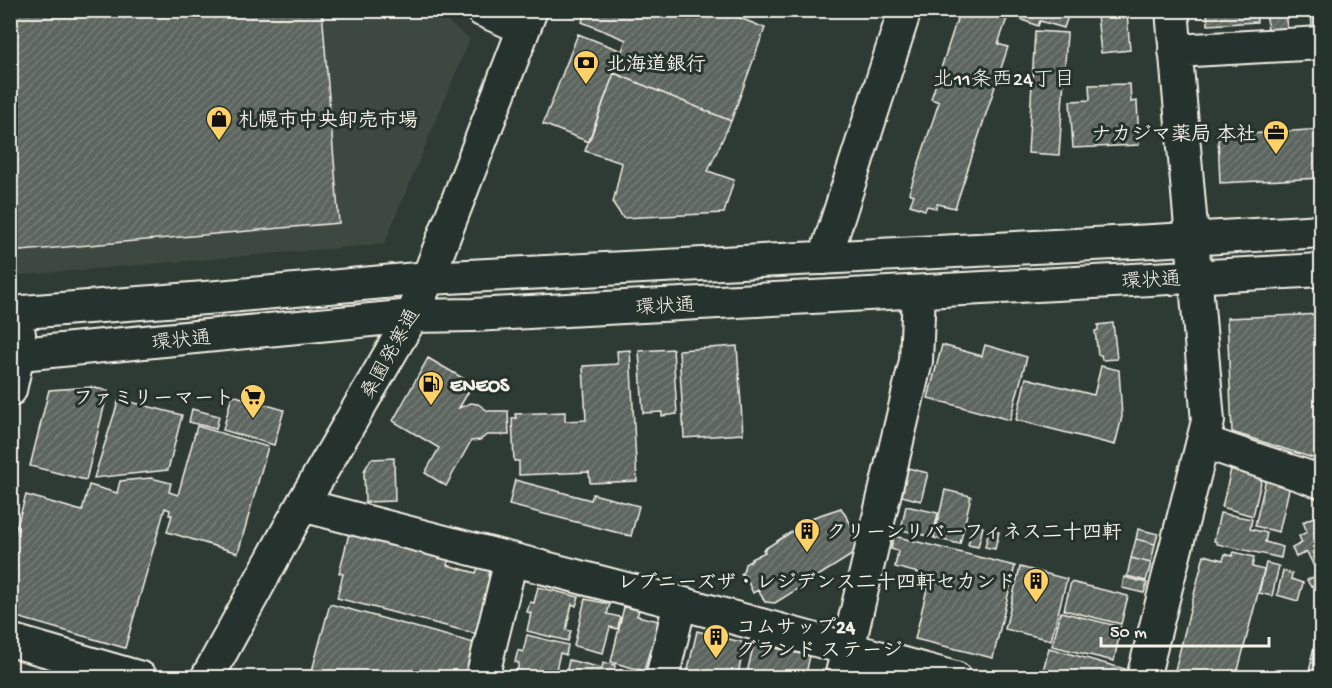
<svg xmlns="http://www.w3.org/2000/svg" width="1332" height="688" viewBox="0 0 1332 688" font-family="'Gochi Hand','Klee One',sans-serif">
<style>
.built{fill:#3c4841}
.building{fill:url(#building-hatch);stroke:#f4f1e8;stroke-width:1.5}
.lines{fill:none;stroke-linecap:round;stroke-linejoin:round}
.minor-casing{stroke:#f4f1e8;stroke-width:36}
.minor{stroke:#26332d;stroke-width:32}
.labels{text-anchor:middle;stroke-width:6;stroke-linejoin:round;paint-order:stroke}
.poi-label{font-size:20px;font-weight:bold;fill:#f4f1e8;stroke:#26332d;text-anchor:start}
.street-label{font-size:20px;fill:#f4f1e8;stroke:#26332d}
.neighbourhood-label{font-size:21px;fill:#f4f1e8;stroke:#26332d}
</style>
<defs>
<pattern id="building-hatch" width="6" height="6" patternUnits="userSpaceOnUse" patternTransform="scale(1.5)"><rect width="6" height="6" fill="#5c655e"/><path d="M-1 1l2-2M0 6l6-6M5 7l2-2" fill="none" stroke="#747c75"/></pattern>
</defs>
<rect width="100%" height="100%" fill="#2e3b34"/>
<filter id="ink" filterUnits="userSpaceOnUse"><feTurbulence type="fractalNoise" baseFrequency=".0167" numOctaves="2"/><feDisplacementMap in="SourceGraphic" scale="12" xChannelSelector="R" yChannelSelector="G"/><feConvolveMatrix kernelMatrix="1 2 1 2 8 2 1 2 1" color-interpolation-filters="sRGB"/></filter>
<g filter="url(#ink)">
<path class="built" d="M11,11h423l36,28 -86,205 -373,32z"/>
<path class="building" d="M10,10h312l17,213 -329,29z
M586,10h134l45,18 -34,93 -117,-48 12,-33 -44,-18z
M960,10h50l-12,34 10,3 -53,161 -18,-4 -1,4 -9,-2 -2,4 -15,-5 4,-10 -5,-2 30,-91 -8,-3z
M1023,10h47l-6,18 -24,-7 -2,5 -18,-7z
M1203,10h53l1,12 -49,3 -1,-12z
M1266,10h19l2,20 -19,1z
M1311,10h11v19l-10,1z
M1127,13l3,37 -29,3 -4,-38z
M1035,31l32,2 -8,122 -31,-2z
M578,34l44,17 -33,91 -46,-18z
M614,73l117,48 -23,50 26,9 -10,33 -101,5 -10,-15 9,-40 -37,-12z
M1130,84l1,18 6,-1 2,44 -66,3 -3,-47 20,-1 -1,-15z
M1322,129v49l-102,5 -2,-47z
M1322,314v147l-90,-29 -5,-114z
M1113,323l4,36 -15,1 -1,-5h-3l-3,-24 3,-1v-5z
M942,345l40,11 3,-11 42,12 -17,63 -82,-22z
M737,346l6,88 -59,4 -5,-88z
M673,349l4,65 -15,2v-4l-19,1 -4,-62z
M630,350l7,131 -47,2 -1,-11 -70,3v-14h-5l-2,-43h4l-1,-4 50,-2v9l21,-1 -3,-54 35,-2 -1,-13z
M428,358l45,26 -14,24 12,-5 7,1 10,7h20l1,24h-22l-7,5 -9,1 -25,45 -21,-13 14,-25 -46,-27z
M1101,366l18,4 3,47 -7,28 -99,-25 10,-42 68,17z
M92,387l16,4 -22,89 -56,-14 19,-76z
M232,395l52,15 -10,35 -51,-15z
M119,399l63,16 -14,55 -74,8z
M192,409l27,7 -3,13 -27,-7z
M197,426l71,21 -30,106 -71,-21 5,-17h-3l1,-5 -5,-2 -40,140 -115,-33v-66l16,-54 56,16 7,-26 28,8 3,-12 31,-3 20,5 -2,9 9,3z
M394,458l1,43 -30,1 -1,-31 7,-12z
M1233,461l31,8 -11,47 -31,-9z
M908,468l20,5 -7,28 -19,-5z
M1268,470l22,15 -11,47 -24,-6z
M515,480l76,20 2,-6 46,12 -8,30 -122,-31z
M945,490l26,6 -11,48 -26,-6z
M906,506l32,7 -5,24 -32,-7z
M841,508l14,23 -3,2 7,11 -1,7 -83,52 -10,-1 -7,-12 -5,3 -8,-17 -4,-2 2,-2 2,-8 7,-4 -1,-1 14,-7 -2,-2 39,-25 1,2 6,-3 -1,-2 3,-4z
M1220,513l32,6 -2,10 17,4 -2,9 18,5 -2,11 -64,-14v-2l-3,-1z
M1322,513v85l-6,-13 -5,2 -4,-7 11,-5 -11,-23 -11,5 -4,-9 10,-5 -3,-7 8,-4 -4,-10z
M973,524l10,3 -5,20 -10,-2z
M1138,529l20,5 -3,10 -19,-5z
M989,530l10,2 -4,17 -10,-2z
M349,534l100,26 -2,5 29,8 2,-5 11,3 -1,5 3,1 -14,57 -140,-36 6,-24 -4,-1z
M894,536l121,30 -22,92 -78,-19 15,-63 -35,-9 3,-16 -7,-2z
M1136,539l19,5 -4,19 -20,-5z
M1234,552l20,5 -2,10 12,3 -28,108h-63l31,-123 19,5 2,-6 7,2z
M1131,558l20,5 -5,18 -19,-5z
M1266,563l13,3 -7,30 -13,-3z
M1020,567l47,12 -16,61 -46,-11z
M1283,571l9,3 -1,5 12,4 -5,18 -21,-6z
M1124,577l23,6 -3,10 -22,-5z
M1071,582l57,14 -7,28 -57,-14z
M538,587l41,10 -3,9 -4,-2 -6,26 5,1 -3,10 -41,-10 4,-18 -4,-1 3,-10 4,1z
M585,599l25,5 -3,10 13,3 -2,12 -8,-2 -7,26 -29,-7z
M330,604l144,39 -9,35h-155z
M624,607l15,3 -2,6 22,5 -8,33 -2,-1 -5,18 -33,-9z
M1061,612l60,15 -7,34 -62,-15z
M697,631l48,12 -8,35h-51z
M527,635l41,10 -2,10 -6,-2 -6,25h-39l4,-15 -4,-1 3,-12 5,2z
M1316,639l6,1v22l-11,-3z
M754,643l56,13 -5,22 -59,-1z
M1049,648l76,21 -2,9h-82z
M569,660l33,8 1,-5 12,2 -1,7 11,3 -1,3h-59z
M1311,662l11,3v13h-14z"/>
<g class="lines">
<defs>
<path id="minor" d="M482,10l42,18
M1175,51l147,-8
M825,258l80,-248
M10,313l208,-16 210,-19 725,-37 169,-10
M10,355l402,-39 61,-1 849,-45
M10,390l8,-36 1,-20
M1204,442l118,40
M302,505l378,98 275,75
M10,640l131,38
M207,678l95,-173 110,-189 16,-38 103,-268
M482,678l29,-118
M662,678l18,-75
M841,678l75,-317 3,-69
M1143,678l65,-257 -36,-411"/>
</defs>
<use href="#minor" class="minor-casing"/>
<use href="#minor" class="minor"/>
</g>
</g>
<defs>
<symbol id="bank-pin" viewBox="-11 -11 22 30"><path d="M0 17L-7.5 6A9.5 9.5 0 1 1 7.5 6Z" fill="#ffd166" stroke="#26332d"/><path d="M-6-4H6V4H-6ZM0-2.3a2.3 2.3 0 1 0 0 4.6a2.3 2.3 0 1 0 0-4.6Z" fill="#111"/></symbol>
<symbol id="shop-pin" viewBox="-11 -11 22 30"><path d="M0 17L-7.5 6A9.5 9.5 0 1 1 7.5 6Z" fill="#ffd166" stroke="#26332d"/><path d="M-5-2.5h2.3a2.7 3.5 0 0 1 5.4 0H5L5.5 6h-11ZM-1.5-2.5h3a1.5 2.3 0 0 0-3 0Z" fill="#111"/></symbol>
<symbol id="office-pin" viewBox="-11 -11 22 30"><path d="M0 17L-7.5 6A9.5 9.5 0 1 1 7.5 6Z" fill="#ffd166" stroke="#26332d"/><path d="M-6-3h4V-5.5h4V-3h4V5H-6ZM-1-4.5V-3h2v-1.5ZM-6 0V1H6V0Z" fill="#111"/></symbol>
<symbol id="fuel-pin" viewBox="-11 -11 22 30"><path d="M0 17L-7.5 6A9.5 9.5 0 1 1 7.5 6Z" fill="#ffd166" stroke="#26332d"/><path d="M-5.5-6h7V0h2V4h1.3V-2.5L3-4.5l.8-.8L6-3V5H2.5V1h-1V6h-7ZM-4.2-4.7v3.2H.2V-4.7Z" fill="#111"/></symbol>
<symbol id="supermarket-pin" viewBox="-11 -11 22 30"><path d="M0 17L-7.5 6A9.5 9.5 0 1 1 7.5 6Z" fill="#ffd166" stroke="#26332d"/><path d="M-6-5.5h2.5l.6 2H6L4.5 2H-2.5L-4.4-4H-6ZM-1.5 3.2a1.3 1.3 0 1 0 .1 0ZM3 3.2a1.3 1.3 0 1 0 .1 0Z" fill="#111"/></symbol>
<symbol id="building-pin" viewBox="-11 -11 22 30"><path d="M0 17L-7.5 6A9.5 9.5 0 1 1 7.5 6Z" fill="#ffd166" stroke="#26332d"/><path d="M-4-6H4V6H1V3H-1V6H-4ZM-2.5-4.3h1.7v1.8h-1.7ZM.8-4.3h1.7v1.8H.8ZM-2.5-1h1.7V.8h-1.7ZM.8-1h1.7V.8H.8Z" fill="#111"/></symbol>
</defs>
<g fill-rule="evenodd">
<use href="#bank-pin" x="571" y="48" width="30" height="40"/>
<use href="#shop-pin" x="204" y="104" width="30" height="40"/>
<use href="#office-pin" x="1261" y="118" width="30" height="40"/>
<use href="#fuel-pin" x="416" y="369" width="30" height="40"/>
<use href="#supermarket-pin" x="238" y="382" width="30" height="40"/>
<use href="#building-pin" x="792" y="516" width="30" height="40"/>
<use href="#building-pin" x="1021" y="566" width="30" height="40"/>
<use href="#building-pin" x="701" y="622" width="30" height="40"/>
</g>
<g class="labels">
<g class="poi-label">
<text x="606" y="70">北海道銀行</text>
<text x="238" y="126">札幌市中央卸売市場</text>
<text x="1256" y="140" text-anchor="end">ナカジマ薬局 本社</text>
<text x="450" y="391">ENEOS</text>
<text x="234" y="404" text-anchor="end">ファミリーマート</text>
<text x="826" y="538">クリーンリバーフィネス二十四軒</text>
<text x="1016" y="588" text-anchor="end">レブニーズザ・レジデンス二十四軒セカンド</text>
<text x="736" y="633">コムサップ24<tspan x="736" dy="23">グランド ステージ</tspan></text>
</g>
<g class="street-label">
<text transform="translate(1151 279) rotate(-3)" y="7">環状通</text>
<text transform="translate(665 305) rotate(-3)" y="7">環状通</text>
<text transform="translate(181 339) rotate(-6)" y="7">環状通</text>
<text transform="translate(389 353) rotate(-61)" y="7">桑園発寒通</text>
</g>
<g class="neighbourhood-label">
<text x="1004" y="85">北11条西24丁目</text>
</g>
</g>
<rect width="1332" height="688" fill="none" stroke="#26332d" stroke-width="36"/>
<rect x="18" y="18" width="1296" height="652" fill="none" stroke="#f4f1e8" stroke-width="2" filter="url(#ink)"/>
<path d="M1101 637v9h168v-9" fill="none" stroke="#f4f1e8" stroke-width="3"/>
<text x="1110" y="637" font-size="18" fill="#f4f1e8" stroke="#26332d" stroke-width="4.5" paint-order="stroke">50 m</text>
</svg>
